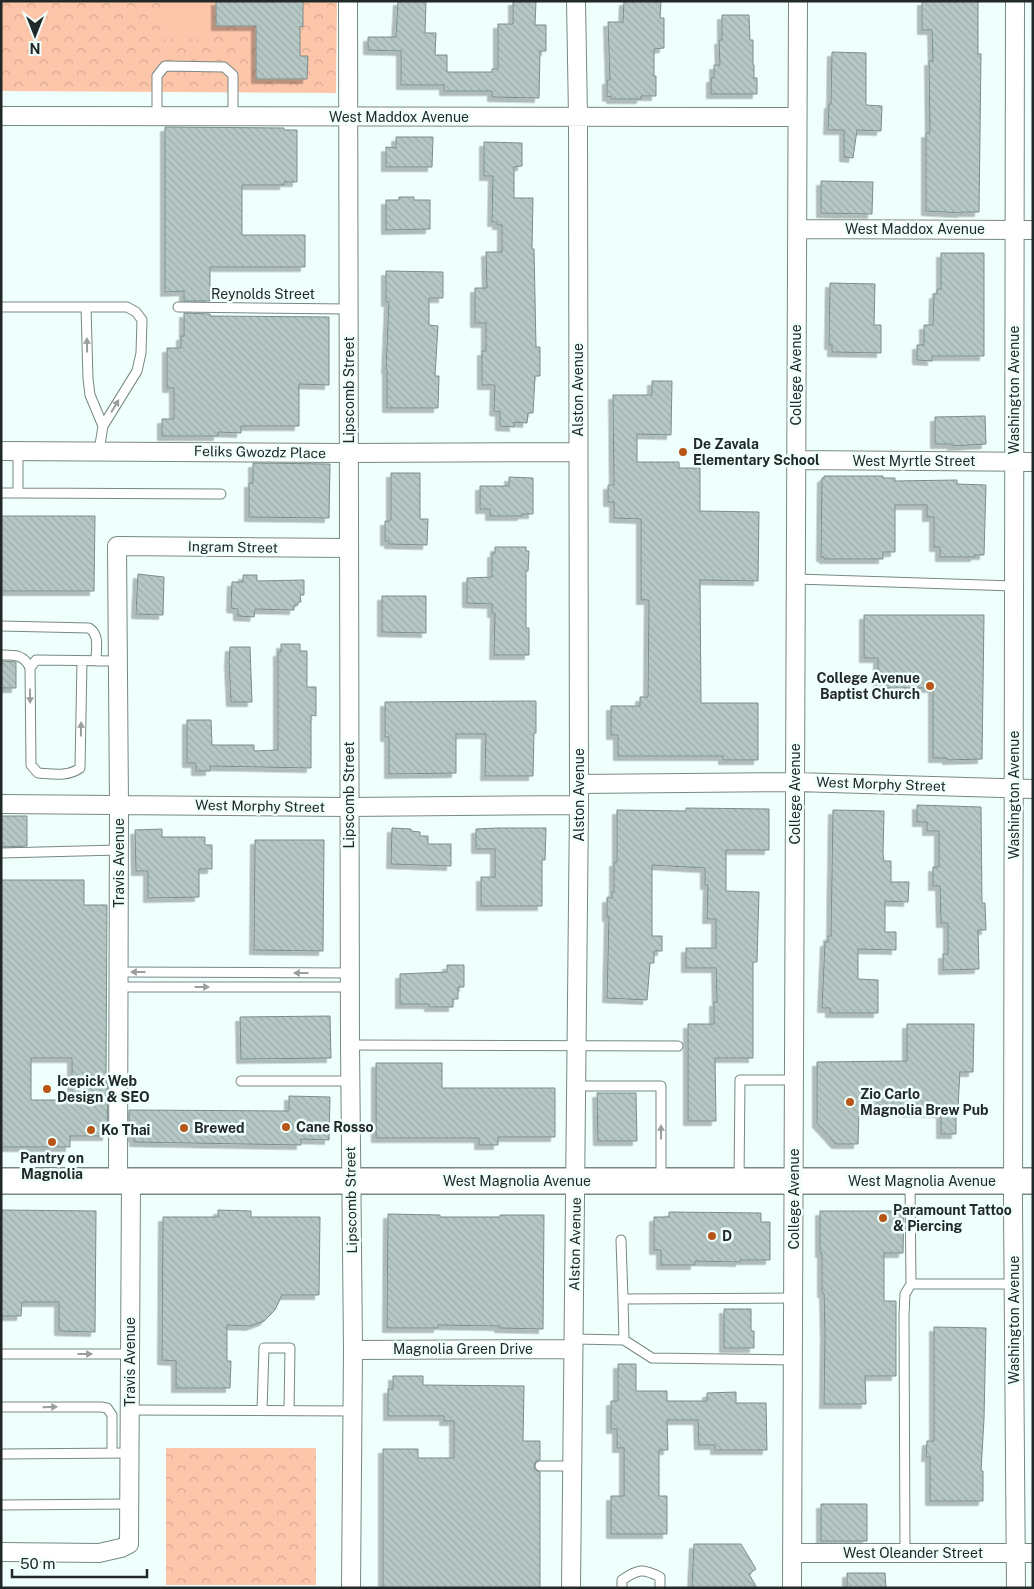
<svg xmlns="http://www.w3.org/2000/svg" width="1034" height="1589" viewBox="0 0 1034 1589" font-family="'Public Sans',sans-serif">
<style>
.park{fill:url(#park-crowns)}
.garden{fill:#fdc6aa}
.building{fill:url(#building-back-hatch);stroke:#7c8d8a;fill-rule:evenodd;filter:url(#shadow)}
.lines{fill:none;stroke-linecap:round;stroke-linejoin:round}
.lane-casing{stroke:#778885;stroke-width:11}
.street-casing{stroke:#778885;stroke-width:20}
.secondary-casing{stroke:#778885;stroke-width:28}
.lane{stroke:#fff;stroke-width:9}
.street{stroke:#fff;stroke-width:18}
.secondary{stroke:#fff;stroke-width:25}
.oneway{fill:#9b9e9e}
.poi-dot{fill:#b75618;stroke:#effffc;stroke-width:2}
.labels{text-anchor:middle;stroke-width:5;stroke-linejoin:round;paint-order:stroke}
.street-label{font-size:14px;fill:#212827;stroke:#effffc}
.poi-label{font-size:14px;font-weight:bold;fill:#212827;stroke:#effffc;text-anchor:start}
</style>
<defs>
<pattern id="park-crowns" width="20" height="18" patternUnits="userSpaceOnUse" patternTransform="scale(1.25)"><rect width="20" height="18" fill="#fdc6aa"/><path d="M2 6a3 3 0 1 1 6 0M12 15a3 3 0 1 1 6 0" fill="none" stroke="#d9aa92"/></pattern>
<pattern id="building-back-hatch" width="6" height="6" patternUnits="userSpaceOnUse" patternTransform="scale(1.25)"><rect width="6" height="6" fill="#b6c8c5"/><path d="M-1 5l2 2M0 0l6 6M5-1l2 2" fill="none" stroke="#9caca9"/></pattern>
<filter id="shadow"><feDropShadow dx="-4.5" dy="4.5" stdDeviation="0" flood-color="#0004"/></filter>
</defs>
<rect width="100%" height="100%" fill="#effffc"/>
<path class="park" d="M1,1h336l-1,92 -335,-2z
M166,1448h150v137h-150z"/>
<path class="garden" d="M163,1h47v38h-47z"/>
<path class="building" d="M216,1h87v26l-3,-1v30h8l-1,23h-51v-53h-40z
M398,1h28l-1,32h11l-1,22h12v17h45v-3h6v-45h15v-23h23l-1,24h11v26h-6l-1,47 -47,-1v-6h-48v-6h-43v-34l-33,-1v-13h28z
M624,1h37l-1,17h4v30l-10,1v27h2v20h-15v3h-30v-3l-4,1v-17h3l-2,-58h15z
M922,1h56v53h3l-2,158h-17v1l-36,-2v-78h4l-1,-72h4l-1,-31h-10z
M722,15h27l1,25h3v25h1v13h3v16h-46v-16h3v-13h6l-1,-25h3z
M832,52l34,1v52l16,1 -1,25 -24,-1 -4,28 -9,-1v-27h-16l1,-26h2z
M165,127l119,1v2h13v52h-13v3h-42v50h63v32h-95v34h-26v-10l-19,1z
M396,137h37l-1,30h-46v-20l10,1z
M484,142l38,1v23l-8,1v31h19l-1,51h2l2,98h4v29h-5l-2,37h-5l-1,10 -13,-1v5l-14,-1v-14l-6,-1 1,-26h-13v-34h4v-28h-11v-35h12l-1,-36h16v-27h-5v-3h-5l1,-46h-9z
M821,181l52,1 -1,32 -51,-1z
M399,197h15v3h16v29l-44,1v-30h13z
M941,253h43v103h-52v5l-15,-1v-15h7v-20h9l1,-31h3v-5h4z
M386,271l57,1v26h-14v27l9,1 -3,50h4l-1,32h-51v-39h-1l3,-67h-3z
M830,283l45,1 -1,41h7v28l-49,-1v-7h-3z
M184,313l26,1v2l119,1v68l-30,-1v42h-58v7l-23,-1v4h-56v-17h12v-31h-7v-40h14v-12h3z
M652,381h20l-1,54 -34,-1v28h42v6h21v43l59,1 -1,69 -58,-1 1,123h57v57h-35v-4h-105v-21h-7v-29h29v-9h8l1,-97h-8v-81l-27,-1v-16h-6v-17h6l-1,-90h39z
M985,416l1,28 -34,2v-2h-17v-27z
M253,463l77,1 -1,54 -80,-1v-34h4z
M391,473h29v46h8l-1,26 -38,-1v-3h-4v-20h5l1,-3z
M824,476h59v2h12v3l62,-1v4l29,1 -2,70h-9v2h-35v-10h-6v-30h-7v-12h-32v47h-12v7h-59v-2h-3l1,-79h2z
M509,477l24,1v36h-11v2h-32v-7h-10v-23h29z
M1,516h94l-1,75h-93z
M495,547h31v4h3l-1,20h-2v57h3v27h-35l1,-42h-3v-9l-25,-1v-25l25,-1v-24h3z
M138,574l26,3 -1,38 -27,-1z
M243,575h14v6l47,-1v15h-4l1,7h-3v3h-4v5l-39,-1 -1,8 -16,-1v-7l-7,-1 1,-26h11z
M382,596h44v37l-44,-1z
M864,615h120l-2,144 -35,1v-2h-14v-70h-55v-30h-14z
M281,644h19v7h7v36h9v29l-5,-1v53l-101,-2v5h-14v-8h-9v-43h24l1,25h42v6l24,-1v-98h3z
M230,647h20l2,55h-21l-2,-40z
M1,661l15,1v26h-15z
M536,701v32h-2l-1,43h-48l1,-42h-30v39l-67,1v-37h-4v-35z
M917,805l64,2 1,96h3l1,27h-8l1,39 -36,1v-16h5v-31h-7l-1,-37h-7v-19h6v-36h-12v-9h-10z
M686,808l83,1v41h-43v41l33,1 -2,70h-4v96h-38l1,63h-28v-97h26v-22h3l-1,-34h-30v-20h30v-29h-9l1,-34h-3v-17l-53,-3v71h10v15h-8v12h-4l-3,37 -40,-2 2,-81h-2v-19h5v-6h2v-30h3v-52l69,1z
M833,810l51,1 -1,43 1,7h7v21h18l-1,20 -23,-1v31h11v18l-38,-1v30l20,1v33h-48v-5h-8l3,-66h3v-6h3z
M1,816h26v30l-26,1z
M392,828l19,1v2l9,1v4h8v8h23v22l-60,-2z
M497,828h49l-1,32h-3v46h-61v-29h14v-28h-19v-20z
M162,829v8h43v8h7v24h-13v28l-51,1v-27h-12l-1,-41z
M255,840h69l-1,111 -69,-1z
M1,880h83v25h23l-1,178h2l-1,53h-37v11h-69zM31,1058h41v42h-41z
M447,965h17v22h-6v12h-5v8h-24v-3h-29v-30l47,-2z
M330,1016l1,42 -90,1 -1,-42z
M907,1024h67l-1,48h-13l-2,35 -2,5v22h-15v-21l-82,-2 -1,33h-22l-19,-21v-61l90,-1z
M376,1063h66v25h113v49h-57v8h-19v-7h-103z
M597,1093h39l1,48h-39z
M289,1096l41,1 -1,43 -28,-1v6l-167,-3v-5h-5v-27l160,1z
M1,1210l95,1 -1,121 -36,-1v-29h-37l-1,14h-20z
M218,1210l33,1v6h69l-1,78h-37l-7,15 -11,11 -14,5 -23,-1v36h4l-1,27h-54v-27l-14,-1 1,-143h55z
M820,1211h84l-1,42h-19v48h12v75h-31l1,28h-42l1,-70 -1,-41h-2v-40h-2z
M669,1212l92,1v9h9v38h-30v2l-45,-1v4h-34v-15h-7v-33h15z
M388,1214l52,1v2h60v-2h44l-1,114 -44,-1v-2l-61,-1v3h-51z
M724,1309h27v22h3v17h-30z
M934,1327l52,1 -2,91 -3,52h2v30h-53v-44h-4l1,-16h7z
M618,1364h18v27h31v10h40v-8l29,-1v11h30l1,47h-52v-5h-16l-1,-25h-31l1,30h-9v46h8v38h-56v-38h13v-48h-7v-19h-6v-28h7z
M393,1376h30v9l101,1 -1,55h17v19l-4,1 -2,5 1,4 5,2v116h-157v-139h35v9h36v-37h-10v-5h-56v-27h5z
M821,1504h46v37h-46z
M694,1544h47l15,25 -7,5 8,14h-65z
M847,1573h38l1,15h-39z"/>
<g class="lines">
<defs>
<path id="lane" d="M157,116v-40l8,-10 59,1 9,8v41
M1,307h126l9,5 6,8 -1,33 -4,18 -34,55 -4,25
M86,307l2,72 2,16 13,31
M178,307l171,2
M18,451v42l203,1
M1,493h17
M796,579l218,7
M1,626l88,2c11,7 7,20 7,33
M1,655c13,0 23,-1 29,13
M82,661l-2,107c-12,9 -27,6 -42,5l-7,-8 -1,-97 6,-8 82,1
M1,853l118,-3
M119,972l231,1
M119,987h231
M350,1045l328,1
M241,1081h109
M576,1086h85v94
M739,1180l1,-100h54
M910,1183l1,101h103
M621,1240l2,59
M574,1339l50,1 28,18 141,2
M624,1340l-1,-41 170,-1
M1,1354h129
M1,1407h100l6,1 5,7v38
M130,1410l223,1
M262,1410l2,-62h26l-1,62
M1,1454l129,-1
M540,1466h32
M1,1505l128,-1
M905,1553l-1,-238 1,-21 6,-10
M622,1588v-8c16,-11 21,-12 38,-3v11"/>
<path id="street" d="M348,1l2,1044 3,305 -2,238
M1015,1l-2,1205 3,382
M1,116l796,1
M797,229l236,1
M1,451l348,2 229,-1
M796,460l237,2
M579,784l217,-2 237,7
M1,804l348,3 230,-2
M118,1181l1,-376 -2,-259 232,2
M353,1350l220,-1
M1,1552l98,1 22,-5 8,-4 2,-363
M793,1553h240
M571,1588l8,-783 -1,-688 -2,-116
M792,1588l6,-1587"/>
<path id="secondary" d="M1,1181h1032"/>
</defs>
<use href="#lane" class="lane-casing"/>
<use href="#street" class="street-casing"/>
<use href="#secondary" class="secondary-casing"/>
<use href="#lane" class="lane"/>
<use href="#street" class="street"/>
<use href="#secondary" class="secondary"/>
</g>
<defs><path id="oneway-solid" d="M-6-.8H1V-3.2L6.5 0L1 3.2V.8H-6Z" transform="scale(1.25)"/></defs>
<g class="oneway">
<use href="#oneway-solid" transform="translate(87 345) rotate(-91)"/>
<use href="#oneway-solid" transform="translate(115 406) rotate(-59)"/>
<use href="#oneway-solid" transform="translate(30 696) rotate(89)"/>
<use href="#oneway-solid" transform="translate(81 729) rotate(-89)"/>
<use href="#oneway-solid" transform="translate(138 972) rotate(-180)"/>
<use href="#oneway-solid" transform="translate(301 973) rotate(-180)"/>
<use href="#oneway-solid" transform="translate(202 987)"/>
<use href="#oneway-solid" transform="translate(661 1132) rotate(-90)"/>
<use href="#oneway-solid" transform="translate(85 1354)"/>
<use href="#oneway-solid" transform="translate(50 1407) rotate(-1)"/>
</g>
<g class="poi-dot">
<circle cx="683" cy="452" r="5"/>
<circle cx="930" cy="686" r="5"/>
<circle cx="47" cy="1089" r="5"/>
<circle cx="850" cy="1102" r="5"/>
<circle cx="286" cy="1127" r="5"/>
<circle cx="184" cy="1128" r="5"/>
<circle cx="91" cy="1130" r="5"/>
<circle cx="52" cy="1142" r="5"/>
<circle cx="883" cy="1218" r="5"/>
<circle cx="712" cy="1236" r="5"/>
</g>
<g class="labels">
<g class="street-label">
<text x="399" y="122">West Maddox Avenue</text>
<text x="915" y="234">West Maddox Avenue</text>
<text x="263" y="299">Reynolds Street</text>
<text transform="translate(796 375) rotate(-90)" y="5">College Avenue</text>
<text transform="translate(349 390) rotate(-90)" y="5">Lipscomb Street</text>
<text transform="translate(578 390) rotate(-90)" y="5">Alston Avenue</text>
<text transform="translate(1014 390) rotate(-90)" y="5">Washington Avenue</text>
<text transform="translate(260 452) rotate(1)" y="5">Feliks Gwozdz Place</text>
<text x="914" y="466">West Myrtle Street</text>
<text transform="translate(233 547) rotate(1)" y="5">Ingram Street</text>
<text transform="translate(881 784) rotate(2)" y="5">West Morphy Street</text>
<text transform="translate(795 794) rotate(-90)" y="5">College Avenue</text>
<text transform="translate(349 795) rotate(-90)" y="5">Lipscomb Street</text>
<text transform="translate(579 795) rotate(-90)" y="5">Alston Avenue</text>
<text transform="translate(1014 795) rotate(-90)" y="5">Washington Avenue</text>
<text transform="translate(260 806) rotate(1)" y="5">West Morphy Street</text>
<text transform="translate(119 863) rotate(-90)" y="5">Travis Avenue</text>
<text x="517" y="1186">West Magnolia Avenue</text>
<text x="922" y="1186">West Magnolia Avenue</text>
<text transform="translate(794 1199) rotate(-90)" y="5">College Avenue</text>
<text transform="translate(351 1200) rotate(-91)" y="5">Lipscomb Street</text>
<text transform="translate(575 1244) rotate(-89)" y="5">Alston Avenue</text>
<text transform="translate(1014 1320) rotate(-90)" y="5">Washington Avenue</text>
<text x="463" y="1354">Magnolia Green Drive</text>
<text transform="translate(130 1362) rotate(-90)" y="5">Travis Avenue</text>
<text x="913" y="1558">West Oleander Street</text>
</g>
<g class="poi-label">
<text x="693" y="449">De Zavala<tspan x="693" dy="16">Elementary School</tspan></text>
<text x="920" y="683" text-anchor="end">College Avenue<tspan x="920" dy="16">Baptist Church</tspan></text>
<text x="57" y="1086">Icepick Web<tspan x="57" dy="16">Design &amp; SEO</tspan></text>
<text x="860" y="1099">Zio Carlo<tspan x="860" dy="16">Magnolia Brew Pub</tspan></text>
<text x="296" y="1132">Cane Rosso</text>
<text x="194" y="1133">Brewed</text>
<text x="101" y="1135">Ko Thai</text>
<text x="52" y="1163" text-anchor="middle">Pantry on<tspan x="52" dy="16">Magnolia</tspan></text>
<text x="893" y="1215">Paramount Tattoo<tspan x="893" dy="16">&amp; Piercing</tspan></text>
<text x="722" y="1241">D</text>
</g>
</g>
<rect width="1034" height="1589" fill="none" stroke="#212827" stroke-width="5"/>
<g transform="translate(35 35) rotate(180)" stroke="#effffc" stroke-width="4" paint-order="stroke">
<path d="M0-4L9 19L0 12L-9 19Z" fill="#212827"/>
<text y="-8" font-size="14" font-weight="bold" text-anchor="middle" fill="#212827">N</text>
</g>
<path d="M12 1569v8h135v-8" fill="none" stroke="#212827" stroke-width="2.5"/>
<text x="20" y="1569" font-size="15" fill="#212827" stroke="#effffc" stroke-width="4" paint-order="stroke">50 m</text>
</svg>
